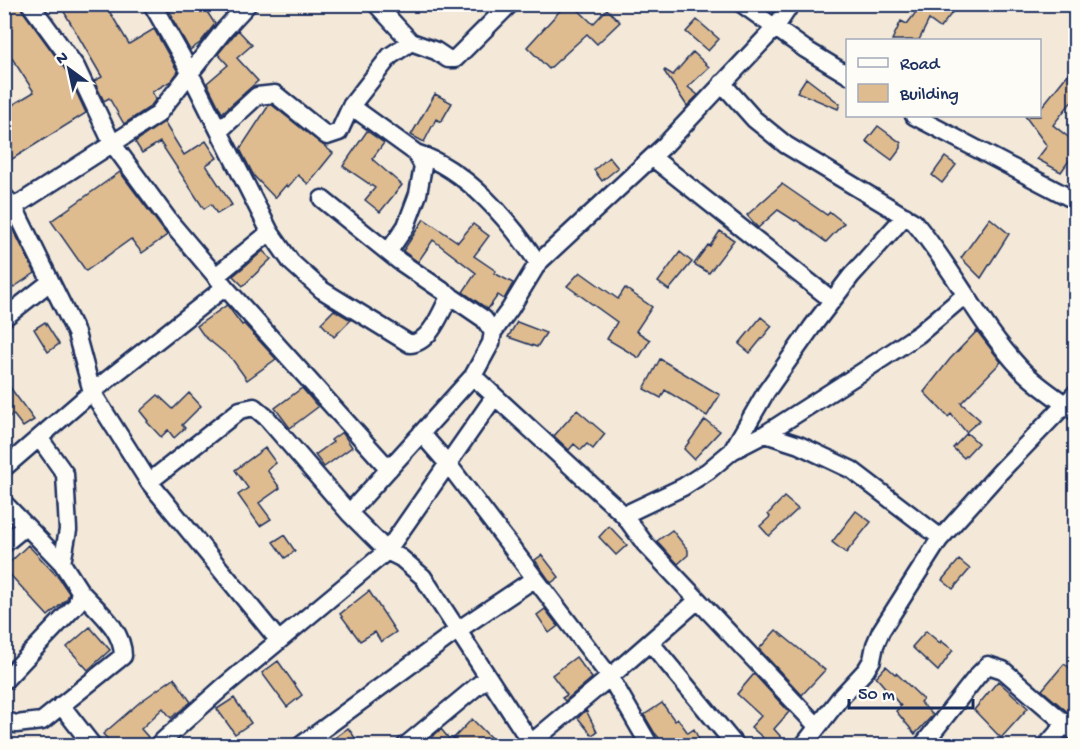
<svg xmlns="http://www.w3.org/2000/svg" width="1080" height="750" viewBox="0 0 1080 750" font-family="'Gochi Hand',sans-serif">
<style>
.building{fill:#debc90;stroke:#1b2f5e;stroke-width:1.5}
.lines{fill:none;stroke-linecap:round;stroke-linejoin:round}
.minor-casing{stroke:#1b2f5e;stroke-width:21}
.minor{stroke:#fdfcf7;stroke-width:16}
</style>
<rect width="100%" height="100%" fill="#f4e9d8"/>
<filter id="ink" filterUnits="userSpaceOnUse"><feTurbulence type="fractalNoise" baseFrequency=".0167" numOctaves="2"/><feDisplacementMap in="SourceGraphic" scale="12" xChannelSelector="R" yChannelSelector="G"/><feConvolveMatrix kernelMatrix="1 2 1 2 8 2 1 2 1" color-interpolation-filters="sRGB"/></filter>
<g filter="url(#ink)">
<path class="building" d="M4,4h16l2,6 45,62 19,41 -77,48 -5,-7v-44l30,-18 -30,-46z
M73,4h32l24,40 25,-15 24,43 -7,9 -19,11 4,7 -6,8 -26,17 -15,-26 -5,3 -10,-20 8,-4 -39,-67z
M165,4h37l13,20 -15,19 -10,7 -18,-32 1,-1z
M566,4h6l21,20 14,-15 13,13 -23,22 -10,-10 -38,35 -22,-22z
M908,4h32l12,9 -12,15 -11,-8 -10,20h-27l9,-19 6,3 10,-13z
M697,20l22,19 -11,12 -22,-19z
M238,30l14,15 -15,13 21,23 -36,32 -15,-30 21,-18 -10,-11z
M693,52l16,15 -21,20 10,8 -11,11 -23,-35 1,-1 8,5z
M1076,64v32l-23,29 23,18v12l-8,7 -7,10 -24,-13 10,-13 -22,-30h15v-7z
M806,78l34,26 -2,5 -41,-17z
M435,94l17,9 -11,19 -5,-3 -12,23 -13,-7z
M269,105h3l61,48 -25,31 -10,-9 -10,12 -2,-2 -11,13 -21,-22 -14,-27z
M164,122l20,33 22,-14 11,17 -11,7 26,40 -15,9 -6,-10 -7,5 -44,-67 -18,11 -7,-11z
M878,126l23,17v5l-9,12 -26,-19z
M367,131l17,12 -12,16 30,26 -22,27 -15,-12 10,-12 -32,-22z
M609,157l9,11 -16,13 -8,-11z
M945,157l11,8 -14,18 -10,-8z
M120,172l47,63 -25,18 -11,-14 -45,32 -35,-50z
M782,184l45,31 3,-3 14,11 -18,19 -30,-22 -1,1 -17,-11 -20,18 -11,-13z
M4,218l12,17 19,38 -24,16 -7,-10z
M990,218l19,16 -28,44 -20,-20z
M424,219l34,23 15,-18 16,12 -15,20 22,15 -2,2 19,10 -9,16 -6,-4 -10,14 -25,-17 13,-19 -43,-33 -15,22 -15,-11z
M720,231l14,9 -25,33 -15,-9 14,-19 2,1z
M263,251l8,8 -28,27 -10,-10z
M680,252l12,10 -23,28 -11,-8z
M580,272l38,27 7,-11 27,19 -16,24 14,9 -11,18 -32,-19 10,-17 -50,-36z
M227,305l15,20 2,-1 32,35 -29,21 -15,-21 -28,-23 -7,-10z
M334,310l17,10 -17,17 -13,-14z
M761,317l11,9 -22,27 -11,-9z
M45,322l14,22 -11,8 -14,-23z
M517,322l29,11 -9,14 -29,-10z
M977,331l24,31 -40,41 19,17 -14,12 -15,-18 -3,3 -24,-25 26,-33z
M660,359l60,36 -13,21 -42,-26 -4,8 -17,-9z
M4,379l30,41 -11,7 -10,-13 -9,7z
M302,388l16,19 -28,21 -15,-20z
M189,393l12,13 -19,19 3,3 -11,10 -6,-8 -7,7 -14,-15 1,-1 -8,-10 18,-16 15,14z
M577,410l28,24 -12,15 -6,-5 -6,6 -7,-6 -5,6 -15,-14z
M705,420l15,11 -26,28 -10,-10z
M342,432l10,15 -28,20 -9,-12 18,-13 -2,-2z
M967,433l11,10 -14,15 -11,-10z
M265,448l11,15 -9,7 13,18 -21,15 12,16 -11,7 -22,-31 10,-7 -13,-18z
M784,497l14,12 -29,27 -9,-10 10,-9 -2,-3z
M856,511l15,11 -25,31 -14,-11z
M609,526l18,19 -11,10 -17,-18z
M672,530l16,20v5l-10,9 -21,-23z
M284,535l11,16 -10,7 -12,-16z
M28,545l30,32 11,16 -2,6 -19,17 -44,-48z
M542,555l17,22 -8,6 -16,-23z
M959,560l11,9 -17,20 -11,-9z
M369,591l27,41 -15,10 -6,-10 -15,9 -20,-27z
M545,609l13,17 -9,7 -12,-18z
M90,627l20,23 -22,20 -21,-23z
M776,630l49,40 -23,25 -43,-46z
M926,631l14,12 1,-2 12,9 -15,21 -26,-24z
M576,657l16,21 -27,23 -3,-3 5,-3 -15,-20z
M278,661l24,34 -15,12 -25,-34z
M1064,664l12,8v47l-34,-29z
M886,666l9,8 1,-1 27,26 -3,3 13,13 -18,19 -19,-23 5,-5 -25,-29z
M754,674l35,38 -15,17 15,17h-17l-21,-19 10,-11 -24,-22z
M174,678l17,24 -20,16 -8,-10 -22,21 7,8 -11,9h-23l-11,-12 37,-32z
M998,681l30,27 -27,30 -27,-28z
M234,698l17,25 -16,11 -18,-25z
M662,703l13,18 3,-2 10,14 6,-4 8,17h-36l-12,-14 -10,-17z
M586,710l11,22 -5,3 -14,-17z
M472,719l27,27h-77l19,-17 10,12z
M348,728l13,18h-37z"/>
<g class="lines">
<defs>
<path id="minor" d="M30,4l46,63 36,76 58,79 55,65 164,182
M152,4l30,53 37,74 38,-35 18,-2 52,42 12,-4 12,-26 39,-50 21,-14
M376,4l35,38 25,9 12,8h7l55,-55
M742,4l63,45 43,26
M722,83l32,36 32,26 128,77c39,46 65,102 107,147 16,17 36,29 55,43
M351,106l65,47 7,13 -5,28 -12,32 -17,25
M914,116l162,85
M219,131l51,101 21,30 31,28 88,54c21,-2 31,-32 40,-49
M653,158l179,142
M4,196l10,11 143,-92 67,-85 24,-26
M322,199l77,62 85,58 9,13
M14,207l62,126 16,59 57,90 130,159
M538,263l127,-118 110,-117 16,-24
M216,276l54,-44
M4,318l46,-36
M473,376l151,139 21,29 173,183
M421,433l27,31 162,213 88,-77
M765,434l34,11 53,25 89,68
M732,451l33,-17 97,-62 57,-38 46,-39
M4,468l88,-76 133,-105
M149,482l91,-72 14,-3 13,11 82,95 38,38 14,7 22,19 110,169
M4,503l58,60
M349,513l124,-137 18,-33 2,-11 17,-23 28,-46c-28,-42 -72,-94 -122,-110
M624,515l59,-28 25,-16 24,-20 34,-59 46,-65 39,-51 54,-60
M4,544l22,-18
M650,642l86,104
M4,681l73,-77 3,-13 -18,-28 6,-33 -3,-56 -25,-35
M61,705l32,41
M4,720l12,4 26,-3 81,-65c0,-27 -26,-46 -43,-65
M531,743l79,-66 40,69
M157,746l65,-58 165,-137 108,-155
M300,746l158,-116 76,-51
M405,746l83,-69
M803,746l37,-48 26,-28 6,-10 3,-15 6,-14 58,-91 61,-68 76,-79
M922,746l56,-71 10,-10 15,5 73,63
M1046,746l19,-22"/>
</defs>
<use href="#minor" class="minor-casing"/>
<use href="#minor" class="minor"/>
</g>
</g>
<rect width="1080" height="750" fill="none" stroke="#fdfcf7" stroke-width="24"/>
<rect x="12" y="12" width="1056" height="726" fill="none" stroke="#1b2f5e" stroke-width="2" filter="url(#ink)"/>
<rect x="846" y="39" width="195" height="78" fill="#fdfcf7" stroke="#a3aaba" stroke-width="1.5"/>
<rect x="858" y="58" width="30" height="9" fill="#fdfcf7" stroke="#a3aaba" stroke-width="1.5"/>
<text x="900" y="69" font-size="18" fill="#1b2f5e">Road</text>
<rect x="858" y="84" width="30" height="18" fill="#debc90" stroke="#a3aaba" stroke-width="1.5"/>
<text x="900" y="99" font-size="18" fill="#1b2f5e">Building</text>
<g transform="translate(69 69) rotate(327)" stroke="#fdfcf7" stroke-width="4.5" paint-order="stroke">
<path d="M0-4.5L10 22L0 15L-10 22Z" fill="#1b2f5e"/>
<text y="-9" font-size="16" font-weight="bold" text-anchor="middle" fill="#1b2f5e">N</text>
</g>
<path d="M849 699v9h124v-9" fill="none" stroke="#1b2f5e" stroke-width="3"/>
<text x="858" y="699" font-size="18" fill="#1b2f5e" stroke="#fdfcf7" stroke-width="4.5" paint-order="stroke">50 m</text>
</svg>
